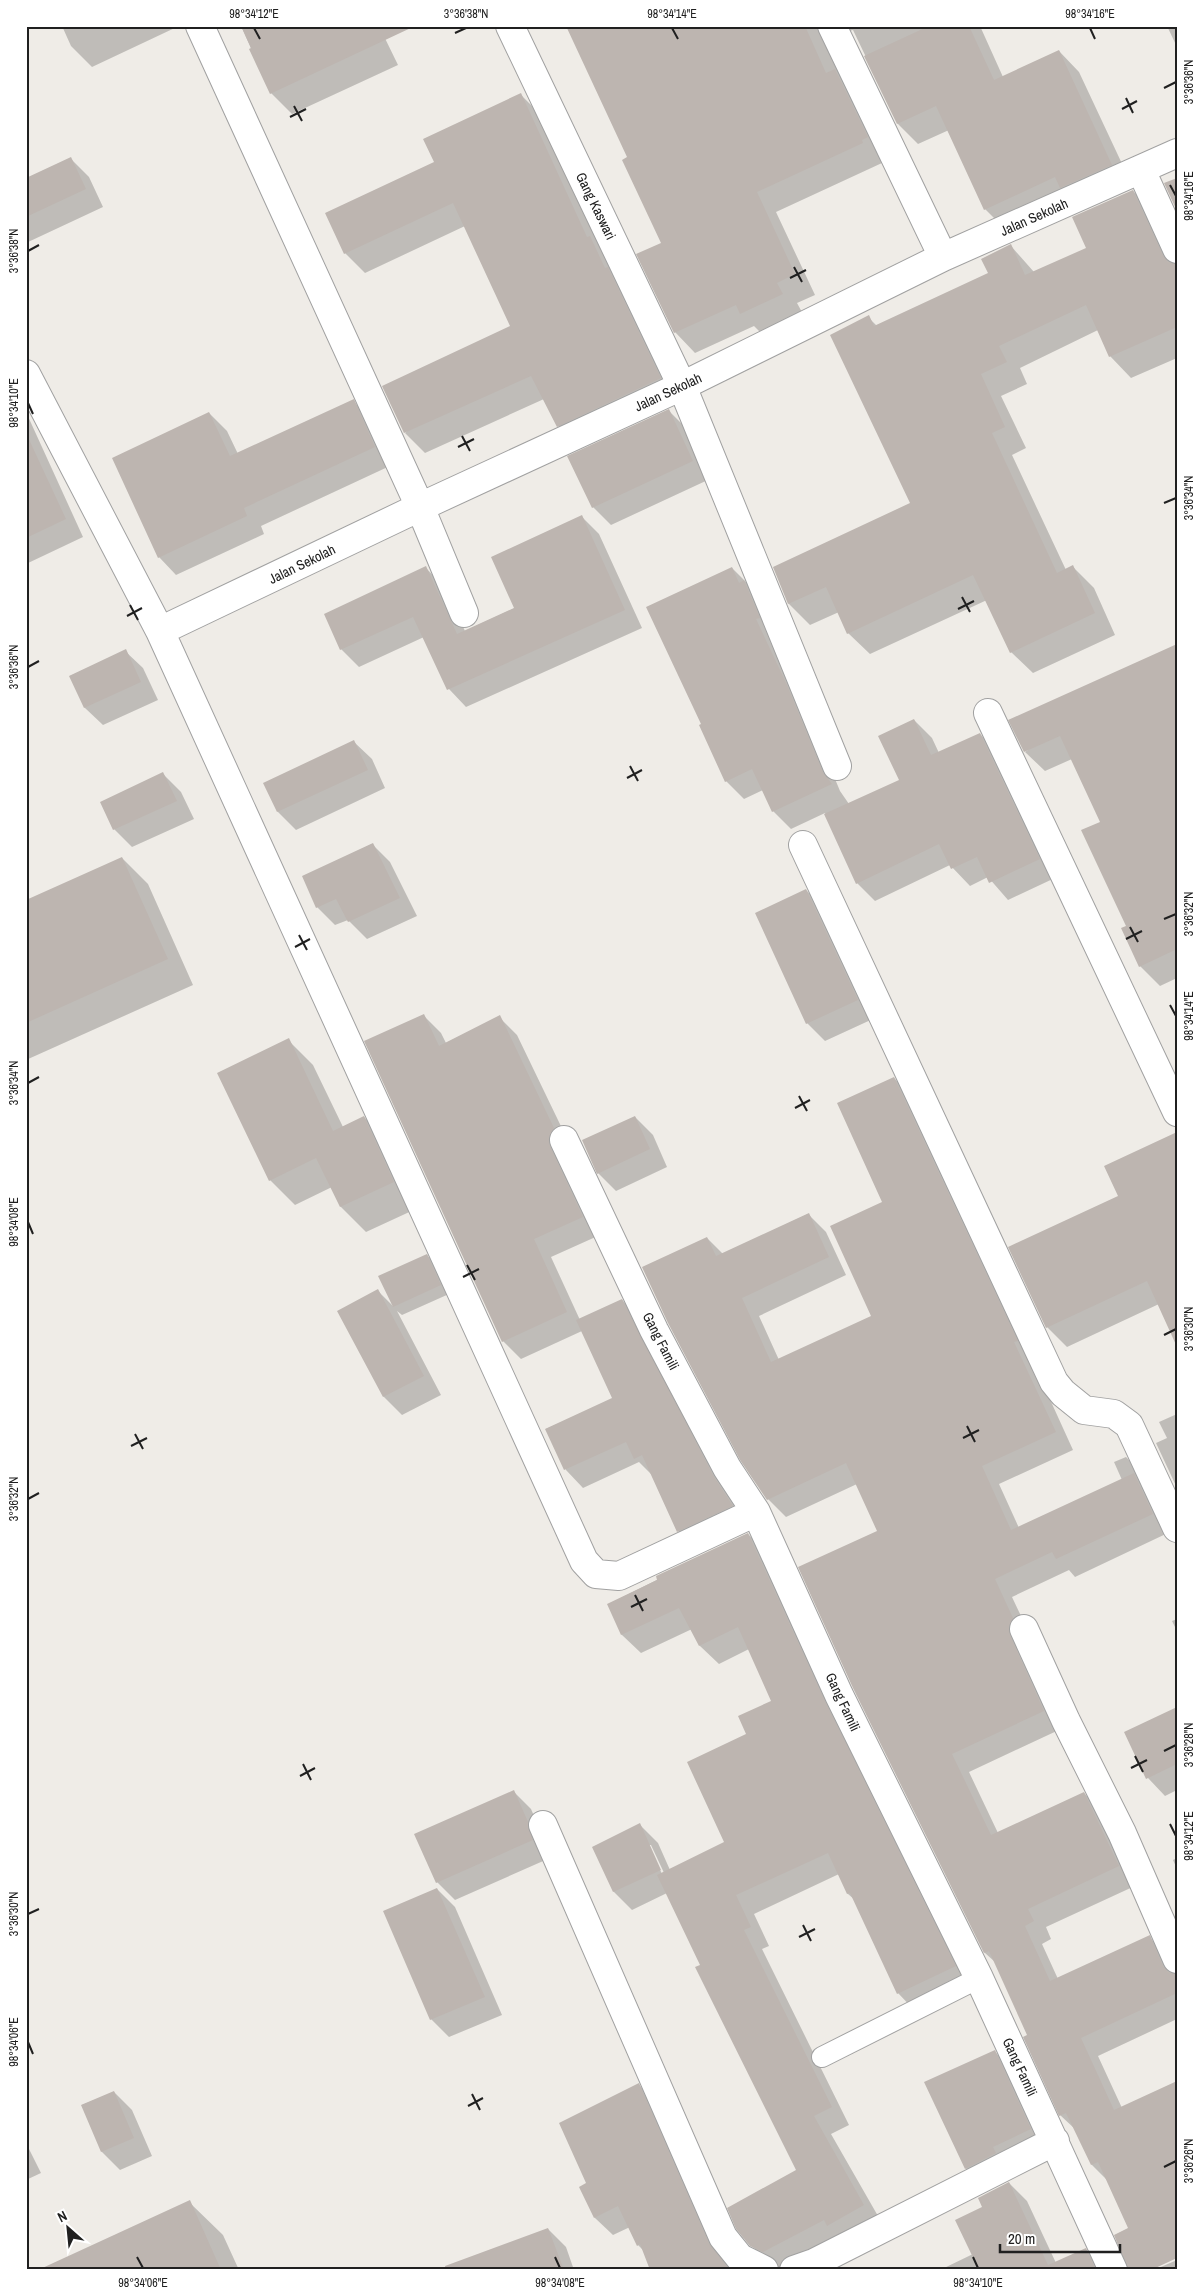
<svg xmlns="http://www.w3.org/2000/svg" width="1203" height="2296" viewBox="0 0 1203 2296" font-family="'Archivo Narrow',sans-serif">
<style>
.shadow{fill:#0003;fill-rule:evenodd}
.building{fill:#bdb5b0}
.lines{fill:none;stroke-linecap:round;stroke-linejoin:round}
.lane-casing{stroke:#a1a1a1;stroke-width:22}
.street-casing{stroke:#a1a1a1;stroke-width:30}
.lane{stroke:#fff;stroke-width:20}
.street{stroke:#fff;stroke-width:28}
.ticks{fill:none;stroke:#202020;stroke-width:2}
.labels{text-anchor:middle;stroke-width:4;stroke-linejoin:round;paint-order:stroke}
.street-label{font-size:14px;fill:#202020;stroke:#fff}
.neatline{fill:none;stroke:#202020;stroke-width:2}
.ticks-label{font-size:12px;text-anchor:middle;fill:#202020}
</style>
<rect width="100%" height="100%" fill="#efece7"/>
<path class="shadow" d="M62,26h117l-87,41 -21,-21z
M241,26h138l19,39 -106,49 -21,-21z
M567,26h413l23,51 56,-26 20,21 53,113 -126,45 -21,-21 -36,-79 -31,14 -20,-20 -45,-94 -7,2 42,126 -7,3 1,2 -106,49 39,83 -18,8 6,11 -41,20 -8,-8 -59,27 -20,-21 -13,-88 -33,-86z
M1167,26h10v21z
M520,94l21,21 139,284 -102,47 -20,-20 -14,-27 -119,54 -20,-20 107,-106 -47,-101 -100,47 -20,-20 91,-90z
M71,159l18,18 14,30 -77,36v-64z
M1133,191l21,22 23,50v95l-46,20 -21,-22 -12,-26 -78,38 7,16 -26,12 25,52 -14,7 54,115 7,-3 21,21 21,47 -82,38 -22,-21 -24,-52 -117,54 -22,-21 -9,-21 -29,13 -21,-21 -15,-36 137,-64 -43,-187 9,9 113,-52 21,-28 23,26 54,-23z
M353,401l18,18 21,46 -131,61 3,8 -88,41 -17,-18 50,-144 18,18 11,23z
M669,411l18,18 23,50 -99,46 -18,-18z
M26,412l57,125 -57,27z
M581,516l18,18 43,94 -176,79 -17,-18 -25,-52 -65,30 -18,-18 85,-81 17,18 22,45 50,-23z
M732,568l18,18 54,118 36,87 9,13 52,-24 13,-60 18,18 7,15 41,-19 18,18 59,125 -49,23 -20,-23 -18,9 -20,-21 -75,36 -18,-18 -32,-70 -34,16 -18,-18 -10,-21 -19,9 -18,-18 -23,-56z
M1177,646v332l-17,8 -20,-20 -13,-40 -25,-104 -30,-63 -27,12 -20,-19z
M125,651l18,17 15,32 -55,25 -18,-17 -15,-32z
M354,742l18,17 13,29 -89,42 -18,-18 -13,-29z
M163,774l18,18 13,27 -62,28 -18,-18z
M372,844l18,18 27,54 -50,23 -19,-19 -13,5 -18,-18 -14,-30z
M122,858l26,26 45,101 -167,75v-158z
M806,890l18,18 51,110 -50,23 -18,-18z
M423,1015l18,18 5,10 53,-26 18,18 54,112 29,88 -49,22 29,63 42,-20 18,18 110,206 -54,25 -18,-18 -25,-55 -14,-14 -56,26 -17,-18 -20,-41 68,-30 -32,-68 -61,28 -18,-18z
M288,1040l25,25 30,62 21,-10 25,25 29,66 -52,24 -25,-25 -9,-20 -37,18 -25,-25z
M894,1078l18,18 161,354 -74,34 20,44 103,-48 -8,-18 12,-5 18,18 26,57 -95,45 -6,-7 -57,27 19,40 30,92 -92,43 29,61 86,-40 18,18 35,74 -91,42 5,12 -9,5 16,35 91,-42 18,18 10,19v45l-79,37 24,52 8,121 -23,-49 -15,-15 -16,-35 -16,-15 -31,-79 -34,-74 -10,-9 -106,-422 -22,-47 -71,33 -18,-18 -61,-261 16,16 85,-40 18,18 20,43 -87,41 20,44 93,-43z
M635,1117l18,18 14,32 -51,24 -18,-18z
M1120,1196l39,108 -92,43 -20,-20z
M427,1255l8,9 14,30 -47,21 -5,-4 44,84 -39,20 -18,-18 -45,-86 39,-20 15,15z
M1177,1414v74l-21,-45 11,-5 -8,-16z
M748,1534l19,19 206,432 -57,27 -18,-19 -43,-93 -7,-6 -9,-20 -85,40 15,32 -7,3 87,176 -18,9 51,89 -100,47 -12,-6 -19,-19 47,-74 -131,-278 -35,17 -18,-18 -21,-45 47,-22 18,18 12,27 56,-27 22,-108 25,-34 -24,-52 -30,15 -19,-18 -8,-17 -51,24 -19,-18 -13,-31zM648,1845h3l14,30 -2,1z
M1177,1619v12l-5,-10z
M1177,1709v81l-12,6 -17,-18z
M513,1791l18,18 14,32 5,17 -95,42 -18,-18z
M1177,1858v11l-4,-9z
M437,1889l18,18 47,108 -53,22 -18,-18z
M994,2051l18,18 36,78 -64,39 -18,-17z
M638,2084l18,18 70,161 6,7h-80l-8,-19 -6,-6 -8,-18 -17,8 -18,-17 -7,-34z
M114,2092l18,18 20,46 -32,14 -18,-18 -20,-47z
M26,2143l15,30 -15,7z
M1009,2183l18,18 29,62 29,-14 20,21h-165l33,-16 11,-46z
M189,2202l34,33 16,35h-198z
M548,2229l18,18 8,23h-65z
M1177,2260v10h-23z"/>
<path class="building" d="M241,26h174l-145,68 -21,-45 2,-1z
M566,26h239l21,47 9,-4 33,68 -6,3 1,3 -106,49 38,82 -18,9 6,11 -43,20 -4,-9 -62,28 -38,-79 25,-11 -39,-83 5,-3z
M929,26h40l25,54 65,-30 53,115 -52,23 -5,-11 -71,33 -48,-104 -39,18 -33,-68z
M521,93l66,144 3,-1 15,32 3,-1 53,111 -104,49 -26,-51 -127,57 -22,-47 128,-60 -57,-123 -109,51 -19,-41 109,-51 -11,-23z
M71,157l15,32 -60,28v-39z
M1177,178v33l-13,-28z
M1133,190l30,65 5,7 9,2v63l-68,30 -23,-52 -87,41 8,16 -26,12 24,53 -13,6 65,140 16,-8 22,48 -85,40 -37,-78 -126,59 -21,-47 -38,17 -15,-37 137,-64 -80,-168 39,-20 5,11 114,-53 -7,-14 30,-15 14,31 61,-27 -14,-31z
M354,399l21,48 -131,61 3,8 -89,42 -46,-100 97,-46 21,44z
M669,409l24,52 -101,47 -25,-52z
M26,433l40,86 -40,19z
M582,515l43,95 -178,80 -34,-73 -73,33 -16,-36 102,-48 31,68 57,-26 -23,-51z
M732,567l7,16 5,-3 16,38 -4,1 31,66 36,87 9,12 -60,28 -20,-43 -27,13 -26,-57 2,-1 -55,-117z
M1177,644v305l-38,18 -18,-39 5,-2 -45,-96 19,-8 -40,-86 -36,16 -16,-32z
M126,649l15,33 -57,26 -15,-32z
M914,719l17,36 49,-22 60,126 -51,24 -12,-26 -26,12 -12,-25 -83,40 -32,-70 75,-34 -21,-44z
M354,740l14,30 -91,42 -14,-29z
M163,772l14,29 -64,29 -13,-28z
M373,843l27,55 -52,24 -12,-23 -20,9 -14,-32z
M122,857l46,102 -142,64v-123z
M806,889l52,111 -52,24 -51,-111z
M424,1014l15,32 61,-31 54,113 -5,10 1,8 33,71 -49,22 33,73 -65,30 -138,-301z
M289,1038l44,93 31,-15 30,66 -54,25 -24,-49 -47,23 -52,-108z
M894,1077l124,264 -4,1 42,90 -74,34 29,64 123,-57 19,41 -97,45 -4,-7 -57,27 18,39 -4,9 1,8 34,76 -92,43 39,81 93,-43 35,74 -91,43 6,12 -9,5 25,55 100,-46 13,31 5,6 9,2v19l-96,45 33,72 63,-29v177l-26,12h-23l-14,-35 14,-7 -30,-66 -7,3 -25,-52 -7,3 -36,-79 4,-2 -38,-84 -5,2 -131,-265 -55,-121 79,-36 -31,-68 -79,37 -27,-40 -72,-137 -26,-56 65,-30 9,19 93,-43 20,44 -87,41 29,64 100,-46 -41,-90 52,-24 -45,-99z
M635,1116l15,33 -53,25 -15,-34z
M1177,1132v215l-30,-66 -101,47 -38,-81 110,-51 -14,-30z
M427,1254l14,31 -48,22 -15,-31z
M378,1289l46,87 -41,21 -46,-86z
M622,1299l91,176 20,31 -56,26 -35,-77 -8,4 -8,-17 -62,28 -19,-41 67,-31 -36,-78z
M748,1533l77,168 131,265 -59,28 -47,-101 -3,1 -19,-41 -92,42 15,32 -7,3 88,177 -18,9 50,89 -37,21 -3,-6 -61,32 -13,-6 -14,-17 -9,-21 69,-38 -101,-203 5,-2 -43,-90 67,-33 -37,-80 59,-28 -8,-18 33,-15 -33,-74 -39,19 -20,-38 -58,27 -14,-31 50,-24 -1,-4z
M1177,1707v57l-31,15 -22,-47z
M514,1790l14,32 5,18 -97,43 -22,-49z
M640,1823l21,47 -48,22 -21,-45z
M437,1888l48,109 -55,23 -47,-109z
M995,2050l36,79 -38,18 3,6 -31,16 -41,-87z
M639,2083l70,160 21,27h-80l-10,-26 -3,2 -19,-40 -24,12 -15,-31 7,-4 -27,-60z
M114,2091l20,47 -33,14 -20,-47z
M1009,2182l39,83 38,-17 10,22h-117l-24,-50 27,-13 -4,-9z
M190,2200l31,70h-183z
M548,2228l16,42h-118l-1,-4z"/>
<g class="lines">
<defs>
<path id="lane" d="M822,2057l157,-79"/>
<path id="street" d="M200,26l220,481 44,106
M510,26l172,360 155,380
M832,26l111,231
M1141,170l36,79
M26,374l134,257 424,930 12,13 23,2 137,-64
M160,631l260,-124 262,-121 261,-129 234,-104
M988,713l189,399
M803,845l251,537 9,11 21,17 30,4 15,11 48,103
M564,1140l90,190 73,138 29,44 83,183 140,283 134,292
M1024,1629l42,92 56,112 55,126
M543,1825l180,412 17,21 24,12
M794,2270l20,-7 241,-122"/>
</defs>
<use href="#lane" class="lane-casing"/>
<use href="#street" class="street-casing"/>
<use href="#lane" class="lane"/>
<use href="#street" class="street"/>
</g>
<path class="ticks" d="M254,28l6,11M672,28l6,11M1090,28l5,11M455,33l11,-5M1164,88l12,-6M1126,98l7,15M294,106l8,15M1122,109l15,-8M290,117l16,-8M1170,185l6,11M28,251l11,-6M794,267l8,15M790,278l16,-8M28,403l5,11M462,436l8,15M458,447l16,-8M1164,503l12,-5M962,597l8,15M130,605l8,15M958,609l16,-8M127,616l15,-8M28,667l11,-6M630,766l8,15M627,778l15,-8M1164,919l12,-5M1130,927l8,15M299,935l8,15M1126,939l16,-8M295,947l15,-8M1170,1005l6,11M28,1083l11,-6M799,1096l8,15M795,1108l15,-8M28,1222l5,12M467,1265l8,15M463,1277l16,-8M1164,1335l12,-6M967,1426l8,16M135,1434l8,15M963,1438l16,-8M131,1446l16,-8M28,1499l11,-6M635,1595l8,16M631,1607l16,-8M1164,1751l12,-6M1135,1756l8,16M303,1764l8,16M1131,1768l16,-8M300,1776l15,-8M1170,1824l6,12M28,1914l11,-5M803,1925l8,16M799,1937l16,-8M28,2042l5,12M472,2094l8,16M468,2106l15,-8M1164,2167l12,-6M137,2257l6,11M555,2257l5,11M973,2257l5,11"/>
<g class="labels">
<g class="street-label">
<text transform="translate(596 206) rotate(64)" y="5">Gang Kaswari</text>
<text transform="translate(1034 217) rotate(-24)" y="5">Jalan Sekolah</text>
<text transform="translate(668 392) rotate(-25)" y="5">Jalan Sekolah</text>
<text transform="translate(302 564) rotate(-26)" y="5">Jalan Sekolah</text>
<text transform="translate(661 1341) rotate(63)" y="5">Gang Famili</text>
<text transform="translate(843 1702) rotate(65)" y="5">Gang Famili</text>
<text transform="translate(1020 2067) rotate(65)" y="5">Gang Famili</text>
</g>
</g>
<rect width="1203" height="2296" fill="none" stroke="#ffffff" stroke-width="55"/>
<g transform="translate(68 2228) rotate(333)" stroke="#ffffff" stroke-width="4" paint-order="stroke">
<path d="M0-4L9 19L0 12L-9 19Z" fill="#202020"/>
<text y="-8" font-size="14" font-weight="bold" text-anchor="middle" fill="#202020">N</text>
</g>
<path d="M1000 2244v8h120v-8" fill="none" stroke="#202020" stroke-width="2.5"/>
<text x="1008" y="2244" font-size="15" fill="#202020" stroke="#ffffff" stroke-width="4" paint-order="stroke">20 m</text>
<rect x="28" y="28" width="1148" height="2240" class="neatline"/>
<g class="ticks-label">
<text x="254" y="18">98°34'12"E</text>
<text x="466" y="18">3°36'38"N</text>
<text x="672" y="18">98°34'14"E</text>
<text x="1090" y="18">98°34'16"E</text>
<text transform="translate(1189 82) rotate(-90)" y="4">3°36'36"N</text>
<text transform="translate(1189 196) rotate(-90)" y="4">98°34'16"E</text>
<text transform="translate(14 251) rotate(-90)" y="4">3°36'38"N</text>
<text transform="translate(14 403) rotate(-90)" y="4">98°34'10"E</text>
<text transform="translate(1189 498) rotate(-90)" y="4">3°36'34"N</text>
<text transform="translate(14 667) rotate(-90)" y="4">3°36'36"N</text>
<text transform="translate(1189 914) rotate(-90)" y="4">3°36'32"N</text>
<text transform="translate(1189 1016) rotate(-90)" y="4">98°34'14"E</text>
<text transform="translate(14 1083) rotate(-90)" y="4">3°36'34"N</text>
<text transform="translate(14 1222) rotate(-90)" y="4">98°34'08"E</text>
<text transform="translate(1189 1329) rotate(-90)" y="4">3°36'30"N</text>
<text transform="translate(14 1499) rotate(-90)" y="4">3°36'32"N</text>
<text transform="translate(1189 1745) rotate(-90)" y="4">3°36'28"N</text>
<text transform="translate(1189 1836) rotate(-90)" y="4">98°34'12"E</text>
<text transform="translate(14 1914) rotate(-90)" y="4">3°36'30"N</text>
<text transform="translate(14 2042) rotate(-90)" y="4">98°34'06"E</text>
<text transform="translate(1189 2161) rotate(-90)" y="4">3°36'26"N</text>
<text x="143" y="2287">98°34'06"E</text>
<text x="560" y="2287">98°34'08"E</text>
<text x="978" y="2287">98°34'10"E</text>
</g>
</svg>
